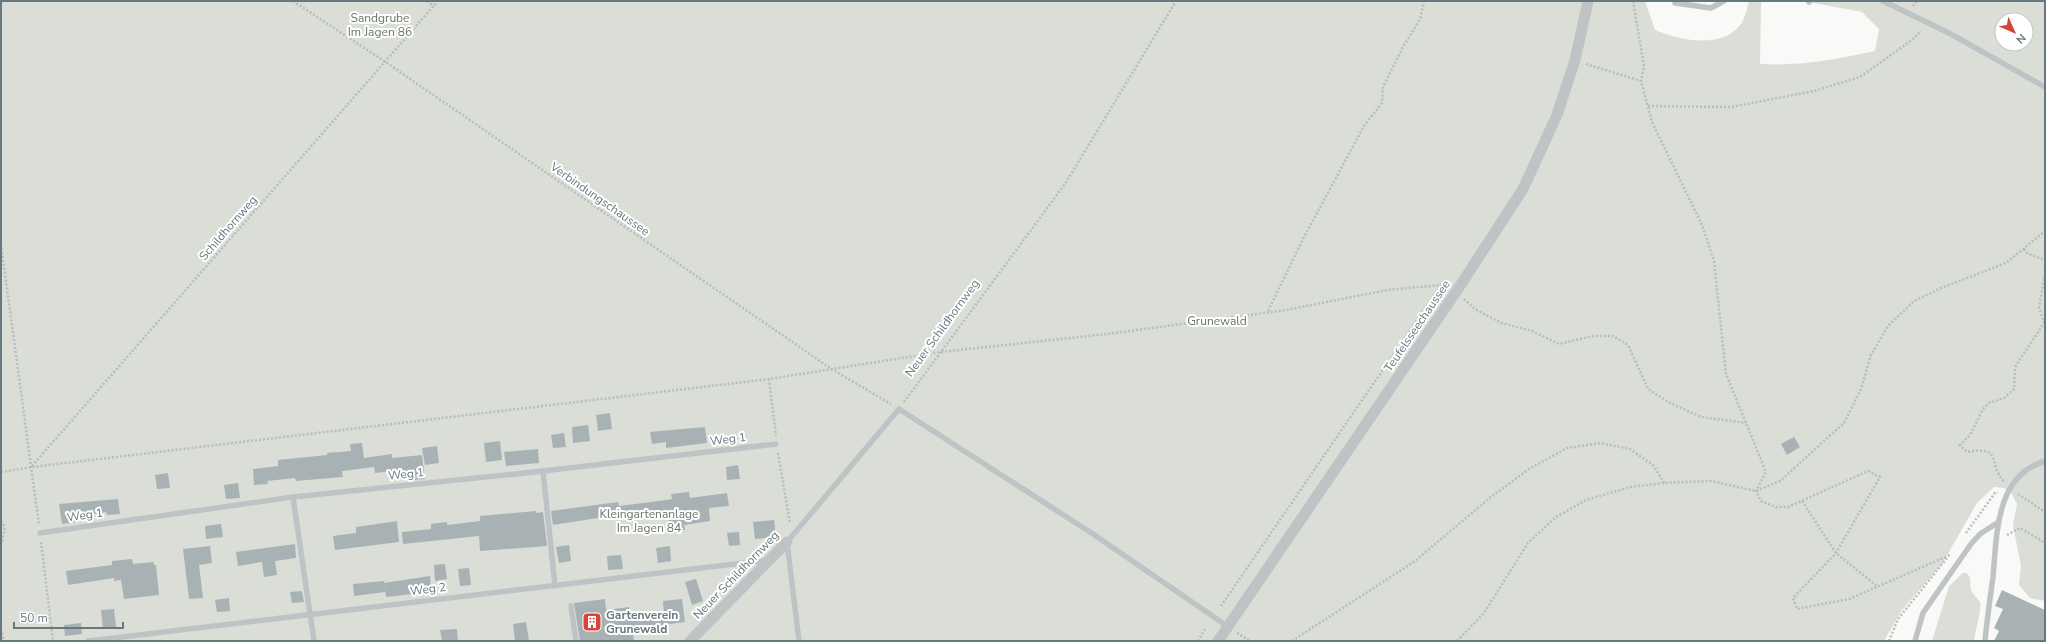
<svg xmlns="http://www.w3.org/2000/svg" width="2046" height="642" viewBox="0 0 2046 642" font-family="'Nunito Sans',sans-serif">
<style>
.green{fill:#daded6;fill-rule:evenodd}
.building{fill:#a8b2b5}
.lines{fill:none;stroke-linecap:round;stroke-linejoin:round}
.path{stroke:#b9bdbf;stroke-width:2.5;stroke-dasharray:2 2;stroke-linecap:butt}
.service{stroke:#bec4c6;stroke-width:5.5}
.minor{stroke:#bec4c6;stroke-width:11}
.labels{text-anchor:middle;stroke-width:4;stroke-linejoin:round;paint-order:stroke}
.park-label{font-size:12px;fill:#6b7865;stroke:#fff}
.street-label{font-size:12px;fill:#66797f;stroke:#fff}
.poi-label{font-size:12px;font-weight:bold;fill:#66797f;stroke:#fff;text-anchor:start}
</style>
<rect width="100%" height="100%" fill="#f9f9f7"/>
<path class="green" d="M1,1h1644l10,29c24,10 67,20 86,-6 4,-5 6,-16 8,-23h12l-1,63c43,2 73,-4 115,-13l4,-22 -17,-17 -59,-11h242v600l-15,-3 -11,-13 2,-19 -8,-41 4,-21 -7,-13 -6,-3 -10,-1 -17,16 -35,61 -40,46 -18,31h-1883zM2002,20h24v24h-24z
M1963,573h3c7,5 3,10 5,17 2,5 7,8 9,13 2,6 -5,29 -6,38h-42l17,-55z"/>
<path class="building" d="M610,413l2,16 -14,2 -2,-16z
M588,425l2,16 -17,2 -1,-16z
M705,427l2,16 -41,5v-6l-14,2 -2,-12z
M564,433l2,14 -13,1 -2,-13z
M1794,437l6,10 -13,8 -6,-11z
M500,441l2,19 -16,2 -2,-19z
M362,443l2,15 28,-4v4l30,-3 3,24 -12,1 -1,-8 -10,2v-4l-27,3 -1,-6 -32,4 1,6 -47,4 -1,-3 -28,3 1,3 -14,1 -1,-16 25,-3v-6l49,-5v-2l24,-2 -1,-7z
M437,446l2,17 -14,2 -3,-17z
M538,449l1,14 -33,3 -2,-14z
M738,465l2,14 -13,1 -1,-13z
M168,473l2,15 -13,1 -2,-14z
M238,483l2,15 -14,1 -2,-14z
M689,492l1,6 37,-5 2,13 -20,2 1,13 -19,3 -7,1 1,5 -15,2 -3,-20 -63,7v-2l-51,8 -2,-14 67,-9 1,4 32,-4 21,-3 -1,-5z
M118,499l2,15 -13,1 -1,-3 -28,4v6l-16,2 -3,-20z
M536,511v2l7,-1 4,34 -67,5 -1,-15 -76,8 -1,-12 29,-3v-5l16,-2v3l33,-4v-5z
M774,520l2,17 -21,2 -2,-17z
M397,521l2,21 -64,8 -2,-14 23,-3v-6z
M221,524l2,13 -17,2 -1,-13z
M739,532l1,13 -11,1 -2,-13z
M295,544l1,14 -21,3 2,14 -13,2 -2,-15 -24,4 -2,-14z
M569,545l2,16 -12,2 -3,-16z
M210,546l2,17 -13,2 4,33 -14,1 -6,-50z
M670,546l1,15 -13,2 -2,-15z
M621,555l2,14 -15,1 -1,-14z
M132,559l1,5 21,-2v3h2l3,30 -35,4 -3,-19 -7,1v-3l-46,7 -2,-14 46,-6v-4z
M445,564l2,15 -12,2 -1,-16z
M469,568l2,17 -11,1 -2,-17z
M430,576l1,16 -45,5 -2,-14z
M696,579l7,22 -11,4 -7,-23z
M384,581l1,11 -31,4 -1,-12z
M2002,590l43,20v31h-51l5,-10 -5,-3 9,-19 -8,-3z
M302,591l2,11 -12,1 -2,-11z
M229,598l1,13 -13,1 -2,-12z
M605,599l1,11 23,-3 1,10 34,-4 -1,-12 19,-2 3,23 -23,3 1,5 -30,3 1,8h-54l-6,-38z
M114,609l2,18 -13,2 -2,-19z
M526,622l3,19h-14l-2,-17z
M81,623l1,11 -17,2 -1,-11z
M457,629l1,12h-16l-2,-11z"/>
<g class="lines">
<path class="path" d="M293,1l91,60 449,309 58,34
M427,1l7,5
M1633,1l11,65 -3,15 11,41 50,103 12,36 12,113 40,98 -10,19 5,10 15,6h12l80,-36 12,6 -44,76 -43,45 4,11 52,-10 101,-44
M1913,6l4,-5
M1586,64l55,17
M1648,106l83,1 83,-16 46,-14 52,-37 9,-9
M1,244l38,281
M2024,249l4,5 17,6
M1464,299l11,10 26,14 31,8 27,13 34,-8h20l15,9 20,44 22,14 31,14 45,6
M1268,311l35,-72 61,-113 18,-23 1,-16 20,-40 17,-28 4,-18
M769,379l7,57
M904,402l161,-218 111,-183
M778,453l12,70
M32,466l406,-465
M1,472l31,-5 737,-88 171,-27 167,-18 179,-24 101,-20 54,-5 4,2
M2004,481c-17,-16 0,-36 -37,-29l-7,-7 10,-10 13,-26 6,-6 15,-5 10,-9 1,-22 29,-44 -5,-15 6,-35
M2018,494l27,18
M1802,501l34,52 42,34
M1,521l4,6 -4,18
M1966,533l29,-40h3
M2007,535l13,-7 25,15
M41,542l12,99
M1221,606l220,-321
M1,629l3,12
M1237,633l13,8
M1198,641l7,-12
M1292,641l123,-80 76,-64 38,-28 38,-21 34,-5 29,6 24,17 10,17
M1457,641l27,-28 44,-70 28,-26 30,-17 44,-13 34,-4 47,-2 45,10 24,-10 64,-58 17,-34 10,-34 17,-29 26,-25 27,-13 65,-25 39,-32
M1889,641l9,-22 49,-61"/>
<path class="service" d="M1883,1l68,33 94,53
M1809,2l1,-1
M1675,3l36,5 13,-7
M543,471l12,115
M293,497l21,144
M40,533l253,-36 250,-26 233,-27
M571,606l5,35
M88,641l680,-81
M799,641l-12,-99 112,-133 194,125 134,92
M1915,641l8,-28 18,-26 30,-43 9,-10 17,-11
M1985,641c2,-21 5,-42 8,-64 4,-42 2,-101 52,-116"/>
<path class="minor" d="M690,641l97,-99
M1218,641l238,-349 67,-103 34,-74 18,-55 13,-59"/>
</g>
<defs>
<symbol id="building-square" viewBox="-11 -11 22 22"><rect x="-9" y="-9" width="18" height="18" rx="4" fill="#d6443a" stroke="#fff"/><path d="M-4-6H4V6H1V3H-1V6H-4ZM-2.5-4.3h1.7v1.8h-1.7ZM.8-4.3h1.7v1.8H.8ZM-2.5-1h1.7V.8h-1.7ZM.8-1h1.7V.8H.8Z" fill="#fff"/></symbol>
</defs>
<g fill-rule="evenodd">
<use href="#building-square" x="581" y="611" width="22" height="22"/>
</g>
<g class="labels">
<g class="park-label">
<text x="380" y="22">Sandgrube<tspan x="380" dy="14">Im Jagen 86</tspan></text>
<text x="1217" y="325">Grunewald</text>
<text x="649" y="518">Kleingartenanlage<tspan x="649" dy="14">Im Jagen 84</tspan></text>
</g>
<g class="street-label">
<text transform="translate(600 199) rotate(35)" y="4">Verbindungschaussee</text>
<text transform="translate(228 228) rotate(-49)" y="4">Schildhornweg</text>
<text transform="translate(1417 326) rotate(-56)" y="4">Teufelsseechaussee</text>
<text transform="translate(942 328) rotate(-54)" y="4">Neuer Schildhornweg</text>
<text transform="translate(728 439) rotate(-7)" y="4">Weg 1</text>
<text transform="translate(406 474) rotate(-6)" y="4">Weg 1</text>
<text transform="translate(85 515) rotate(-8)" y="4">Weg 1</text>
<text transform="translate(736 575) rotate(-46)" y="4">Neuer Schildhornweg</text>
<text transform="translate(428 589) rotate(-7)" y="4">Weg 2</text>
</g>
<g class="poi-label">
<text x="606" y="619">Gartenverein<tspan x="606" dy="14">Grunewald</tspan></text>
</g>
</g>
<rect width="2046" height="642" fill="none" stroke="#66797f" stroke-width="4"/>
<g transform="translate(2014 32) rotate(135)"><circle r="19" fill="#ffffff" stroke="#c2c9cc"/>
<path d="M0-3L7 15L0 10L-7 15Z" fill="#d6443a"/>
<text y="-6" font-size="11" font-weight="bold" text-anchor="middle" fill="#66797f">N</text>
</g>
<path d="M14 622v6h109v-6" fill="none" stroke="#66797f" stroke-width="2"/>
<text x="20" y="622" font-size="12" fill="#66797f" stroke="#ffffff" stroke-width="3" paint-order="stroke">50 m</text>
</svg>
